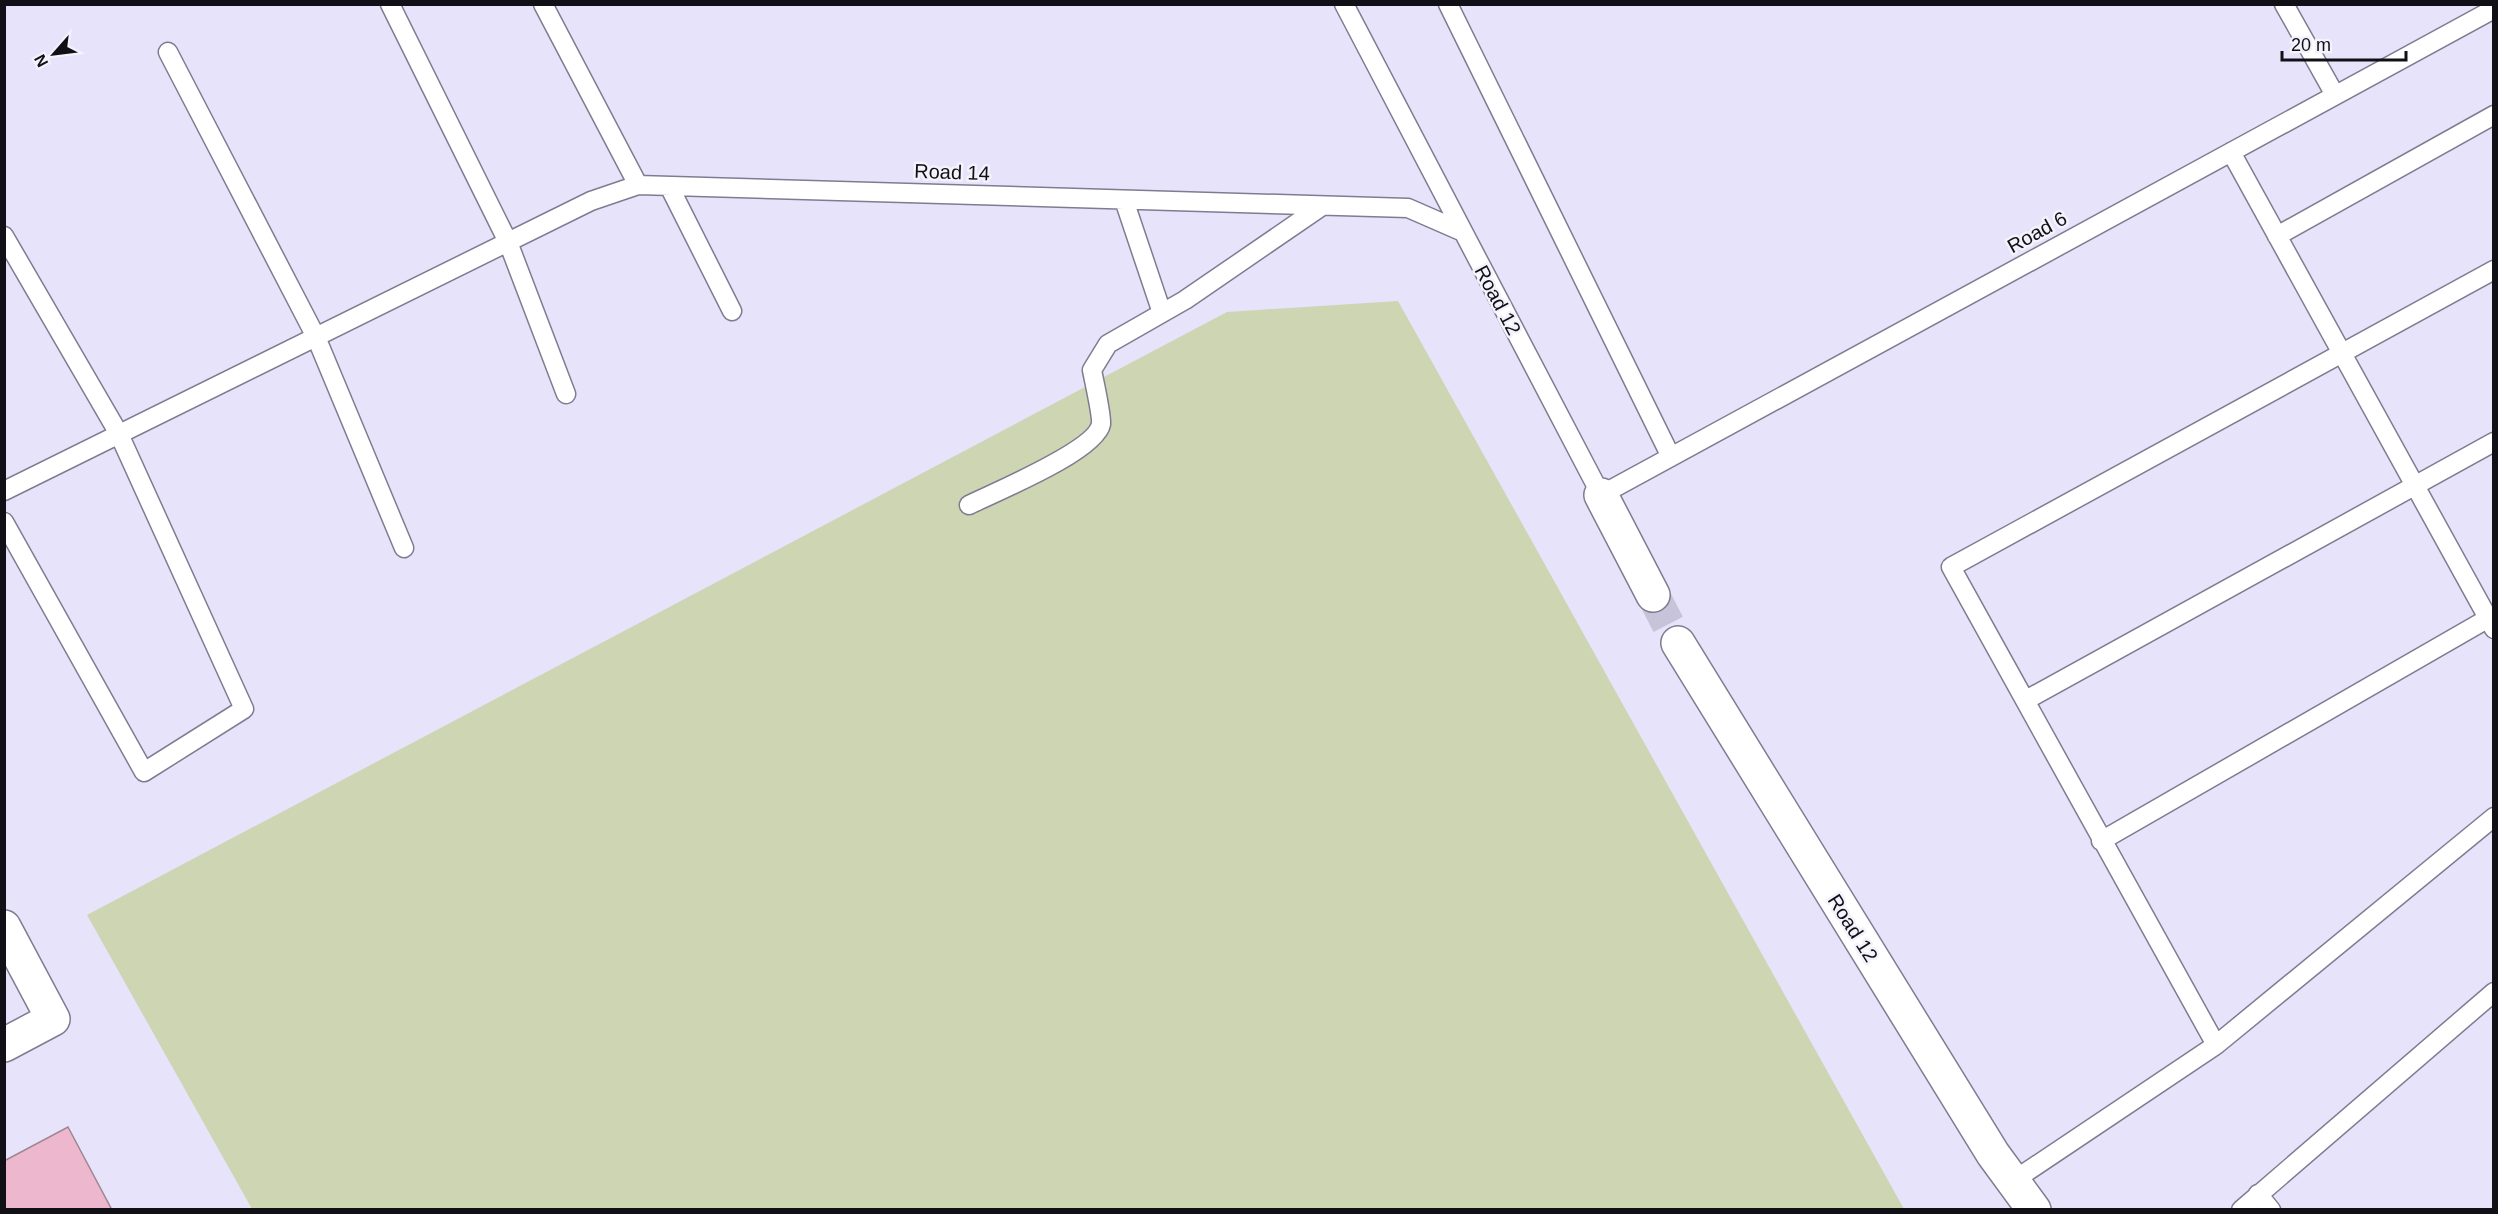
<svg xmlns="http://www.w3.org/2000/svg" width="2498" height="1214" viewBox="0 0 2498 1214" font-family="Arial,sans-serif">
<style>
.green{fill:#cdd5b3}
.building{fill:#edb7ce;stroke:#9d868f;stroke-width:1.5}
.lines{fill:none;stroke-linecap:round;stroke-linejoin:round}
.street-tunnel{stroke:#c7c3d8;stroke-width:33;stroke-dasharray:33 16;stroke-linecap:butt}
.lane-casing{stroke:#807b90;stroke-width:21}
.street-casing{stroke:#807b90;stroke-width:36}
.lane{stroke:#fff;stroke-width:18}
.street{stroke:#fff;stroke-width:33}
.labels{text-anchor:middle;stroke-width:5;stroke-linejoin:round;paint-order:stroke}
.street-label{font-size:20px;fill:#121017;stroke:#f4f2fb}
</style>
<rect width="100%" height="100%" fill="#e7e3fa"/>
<path class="green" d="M1398,301l506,908h-1652l-165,-294 1140,-603z"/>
<path class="building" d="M68,1127l44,83h-108v-49z"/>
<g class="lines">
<path class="street-tunnel" d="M1653,595l25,48"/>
<defs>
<path id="lane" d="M390,4l118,238 58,152
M543,4l95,181 770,23 55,24
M1344,4l257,491 893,-486
M1448,4l223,453
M2284,4l51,91
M168,52l148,285 88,211
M2231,152l263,477
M669,186l63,125
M1124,200l38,113
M4,236l115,198 125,275 -100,63 -140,-250
M2277,236l217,-121
M4,491l587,-290 47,-16
M969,505c26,-13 127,-54 132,-81 1,-9 -7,-43 -9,-54l16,-26 77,-44 137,-94
M2026,700l468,-258
M2101,841l393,-226
M2216,1045l-265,-478 543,-297
M2013,1181l203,-136 278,-228
M2258,1194l13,16
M2241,1210l253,-218"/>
<path id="street" d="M1601,495l52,100
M1678,643l315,511 41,56
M4,927l49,92 -49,26"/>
</defs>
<use href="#lane" class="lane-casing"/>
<use href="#street" class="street-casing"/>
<use href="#lane" class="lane"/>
<use href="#street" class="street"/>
</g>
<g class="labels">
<g class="street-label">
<text transform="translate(952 172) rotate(2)" y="7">Road 14</text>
<text transform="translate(2037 232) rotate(-29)" y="7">Road 6</text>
<text transform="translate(1498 300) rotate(62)" y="7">Road 12</text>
<text transform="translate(1853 928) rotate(58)" y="7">Road 12</text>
</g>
</g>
<rect width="2498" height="1214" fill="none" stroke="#121017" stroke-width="12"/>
<g transform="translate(54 54) rotate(242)" stroke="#f4f2fb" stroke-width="4.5" paint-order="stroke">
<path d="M0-4.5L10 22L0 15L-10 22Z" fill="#121017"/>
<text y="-9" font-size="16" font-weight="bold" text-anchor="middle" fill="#121017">N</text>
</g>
<path d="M2282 51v9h124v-9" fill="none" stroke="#121017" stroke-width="3"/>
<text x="2291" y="51" font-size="18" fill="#121017" stroke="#f4f2fb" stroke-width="4.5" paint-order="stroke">20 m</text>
</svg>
